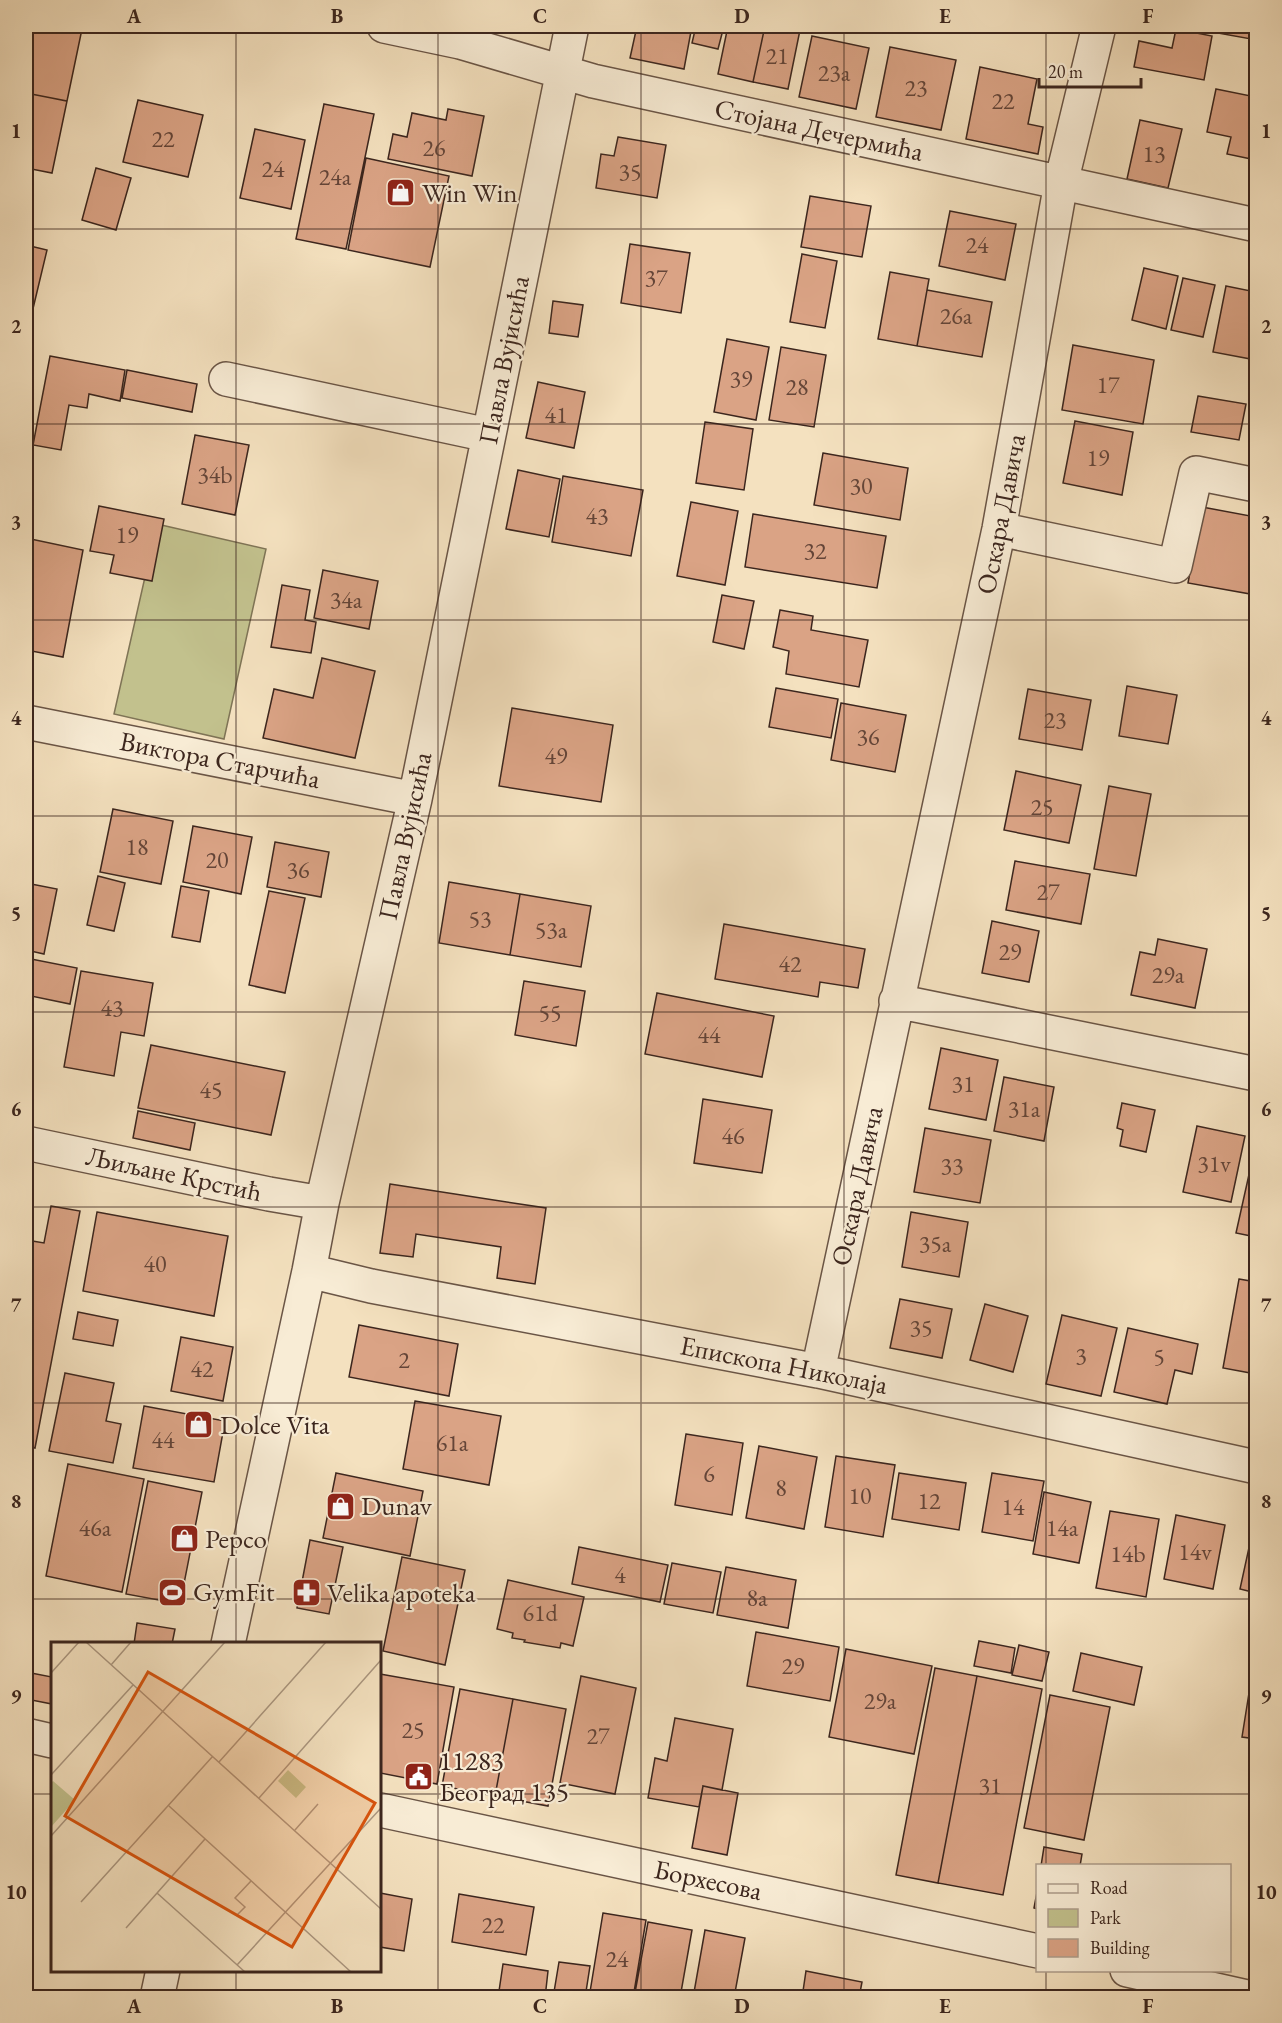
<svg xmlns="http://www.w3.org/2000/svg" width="1282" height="2023" viewBox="0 0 1282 2023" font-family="'EB Garamond',serif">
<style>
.green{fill:#c2c18d;stroke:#7f7456;stroke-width:1.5}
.building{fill:#daa385;stroke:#3c261e;stroke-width:1.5}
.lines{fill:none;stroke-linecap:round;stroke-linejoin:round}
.minor-casing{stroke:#6a5546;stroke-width:36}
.minor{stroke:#f8ecd5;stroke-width:33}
.grid{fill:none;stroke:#3c261e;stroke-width:1.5;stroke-opacity:0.55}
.labels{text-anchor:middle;stroke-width:4.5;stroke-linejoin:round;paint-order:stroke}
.number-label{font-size:24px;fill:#644538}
.street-label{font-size:27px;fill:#3c261e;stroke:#f8ecd5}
.poi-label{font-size:27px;fill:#3c261e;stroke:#f8ecd5;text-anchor:start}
.inset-road{fill:none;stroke:#aa967f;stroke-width:1.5}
.view{fill:#d7540e;fill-opacity:0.15;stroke:#d7540e;stroke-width:3}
.inset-edge{fill:none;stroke:#3c261e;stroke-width:3}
.neatline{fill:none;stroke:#3c261e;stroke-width:2}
.grid-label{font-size:20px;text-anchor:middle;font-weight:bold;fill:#3c261e}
</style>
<rect width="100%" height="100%" fill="#f4e1bf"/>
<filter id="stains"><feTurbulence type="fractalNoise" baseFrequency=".00333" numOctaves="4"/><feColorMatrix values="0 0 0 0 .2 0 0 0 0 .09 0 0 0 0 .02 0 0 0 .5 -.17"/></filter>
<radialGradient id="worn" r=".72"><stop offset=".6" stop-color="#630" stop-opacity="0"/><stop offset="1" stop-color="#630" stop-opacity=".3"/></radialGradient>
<path class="green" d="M157,524l109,25 -42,190 -110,-25z"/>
<path class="building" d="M26,26h39l17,3 -15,72 -41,-8z
M637,26h55l-8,43 -54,-11z
M696,26h28l-6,23 -26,-6z
M728,26h37l-12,56 -35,-8z
M765,26h14l21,4 -12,59 -35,-7z
M1179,26h75l-3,13z
M1176,29l36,7 -8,44 -70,-13 5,-26 33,7z
M812,36l57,12 -13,61 -57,-12z
M890,47l66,13 -15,70 -65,-13z
M980,67l57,12 -9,45 15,3 -5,27 -72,-15z
M1216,89l40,8v63l-29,-6 4,-17 -24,-5z
M26,93l41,8 -15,72 -26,-5z
M138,100l65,15 -15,62 -65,-15z
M324,104l50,10 -28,135 -50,-10z
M448,109l36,7 -12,60 -84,-17 5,-25 14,3 5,-24 34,7z
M1140,120l42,9 -14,59 -41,-9z
M255,129l50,11 -14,69 -51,-11z
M618,137l48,8 -9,53 -61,-10 5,-34 13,2z
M366,158l83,18 -19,91 -82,-17z
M96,168l35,10 -15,52 -34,-10z
M810,196l61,10 -9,51 -61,-10z
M950,211l66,13 -11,56 -66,-14z
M630,244l60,9 -9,60 -60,-10z
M26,245l21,5 -16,67 -5,-1z
M802,254l35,7 -12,67 -35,-6z
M1144,268l34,8 -12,53 -34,-9z
M890,272l39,7 -12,67 -39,-7z
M1183,278l32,7 -12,52 -32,-7z
M1226,286l30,6v68l-43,-8z
M927,290l65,12 -10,55 -65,-11z
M553,301l30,4 -5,32 -29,-4z
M727,339l42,8 -13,73 -42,-8z
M1073,345l81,15 -11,64 -81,-14z
M781,347l45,8 -12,72 -45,-7z
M50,356l75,14 -5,31 -31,-7 -2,14 -18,-3 -8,45 -28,-5z
M127,370l70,14 -5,28 -70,-14z
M538,382l47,10 -11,56 -48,-10z
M1198,396l48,8 -7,36 -48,-8z
M1075,421l58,11 -11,63 -59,-12z
M705,422l48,7 -9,61 -48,-7z
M195,435l54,10 -14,70 -53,-11z
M823,453l85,15 -8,52 -86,-15z
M518,470l42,9 -11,58 -43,-8z
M563,476l80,14 -12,66 -79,-14z
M691,502l47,9 -13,74 -48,-9z
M99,506l65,13 -12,62 -42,-8 4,-18 -24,-4z
M1202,507l54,10v78l-68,-12z
M753,514l133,22 -9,52 -132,-21z
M26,538l57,12 -20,107 -37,-7z
M323,570l55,11 -9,48 -55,-11z
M282,585l28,5 -5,30 11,2 -5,31 -40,-6z
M722,595l32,6 -10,48 -31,-7z
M780,610l33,6 -2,14 57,10 -9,47 -73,-13 3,-23 -16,-4z
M322,658l53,13 -20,87 -92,-20 11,-49 39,9z
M1127,686l50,9 -9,49 -49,-8z
M776,688l62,11 -7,39 -62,-11z
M1028,689l63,11 -9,50 -63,-11z
M841,703l65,12 -11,57 -64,-12z
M512,708l101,17 -12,77 -102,-16z
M1016,771l65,14 -12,58 -65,-13z
M1109,786l42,8 -15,82 -42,-7z
M113,809l60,12 -12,63 -61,-12z
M193,826l59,11 -11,57 -58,-12z
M275,842l54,10 -8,45 -54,-10z
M1015,861l75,13 -9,50 -75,-14z
M98,876l27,7 -11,48 -27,-6z
M449,882l71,12 -10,61 -71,-12z
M26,883l31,6 -13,65 -18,-4z
M181,886l28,5 -9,51 -28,-5z
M269,891l36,7 -20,95 -36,-8z
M520,894l71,12 -10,61 -71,-12z
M992,921l47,10 -10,51 -47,-9z
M724,924l141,25 -7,39 -38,-6 -2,15 -103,-18z
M1158,939l49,10 -12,59 -64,-13 9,-43 15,3z
M26,958l51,10 -7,36 -44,-9z
M81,971l72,12 -9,53 -23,-4 -7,44 -50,-9z
M524,981l61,10 -9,55 -61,-11z
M657,993l117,23 -12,61 -117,-23z
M151,1045l134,27 -14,63 -133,-27z
M941,1048l57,12 -12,60 -57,-11z
M1004,1077l50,10 -10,54 -50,-10z
M703,1099l69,11 -10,63 -68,-10z
M1122,1103l33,7 -9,42 -26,-6 3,-16 -6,-2z
M138,1111l57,12 -5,27 -57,-12z
M1197,1126l48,10 -14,66 -48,-10z
M925,1128l66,12 -11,63 -66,-11z
M1256,1143v94l-20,-4z
M390,1184l156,24 -11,76 -38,-6 4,-31 -85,-13 -3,23 -33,-4z
M51,1206l29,5 -45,237 -9,-2v-206l18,3z
M97,1212l131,24 -14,80 -131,-25z
M911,1212l57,10 -9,55 -57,-10z
M1239,1279l17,3v92l-33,-6z
M900,1299l52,10 -10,49 -52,-10z
M985,1304l43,12 -15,56 -43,-12z
M78,1312l40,8 -5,26 -40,-7z
M1062,1315l55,13 -16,68 -55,-12z
M359,1325l99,19 -9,52 -100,-19z
M1128,1328l70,16 -6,30 -17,-4 -8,34 -53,-12z
M181,1337l52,10 -10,54 -52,-10z
M65,1373l49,10 -8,38 15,3 -8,39 -64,-12z
M415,1401l86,15 -12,69 -86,-16z
M144,1406l81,15 -11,61 -81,-14z
M686,1434l57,9 -11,72 -57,-10z
M759,1446l58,11 -13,72 -58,-11z
M836,1456l59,9 -12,72 -58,-10z
M68,1464l76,15 -22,113 -76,-16z
M336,1473l87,18 -13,65 -87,-18z
M899,1473l67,10 -7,47 -67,-11z
M992,1473l52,8 -11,60 -51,-9z
M148,1481l54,11 -22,112 -54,-10z
M1044,1492l47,10 -12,61 -46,-9z
M1110,1511l49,8 -13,78 -50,-9z
M1176,1515l49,10 -12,64 -49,-10z
M1255,1520h1v73l-16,-4z
M310,1540l33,7 -14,67 -32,-6z
M579,1547l89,18 -8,37 -88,-18z
M402,1557l63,13 -20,95 -62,-14z
M672,1563l49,9 -8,41 -49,-9z
M726,1567l70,13 -8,48 -71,-13z
M508,1580l76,17 -11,49 -12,-3 -1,5 -36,-6 1,-2 -13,-2 1,-5 -16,-4z
M137,1623l38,6 -3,15h-38z
M756,1632l83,15 -9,54 -83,-15z
M979,1641l36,7 -4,25 -37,-7z
M1019,1645l30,7 -7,29 -30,-6z
M846,1649l86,17 -18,88 -85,-17z
M1081,1653l61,14 -8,38 -61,-14z
M935,1668l42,8 -39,207 -42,-8z
M26,1672l26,5v27l-26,-5z
M380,1674l74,13 -17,97 -57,-11z
M581,1676l55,12 -21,106 -55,-11z
M977,1676l65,13 -39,206 -65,-12z
M460,1689l53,10 -18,97 -53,-10z
M1249,1693l7,1v45l-14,-2z
M1050,1695l60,12 -26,133 -60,-12z
M513,1699l53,10 -18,97 -53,-10z
M675,1718l58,11 -11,61 -19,-4 -4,21 -51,-9 7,-40 12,3z
M703,1786l35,7 -11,62 -35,-7z
M1044,1847l38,7 -2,12h-39z
M1038,1887v22l-4,-1z
M380,1893l32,6 -8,52 -24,-4z
M459,1894l75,13 -8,48 -74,-13z
M603,1913l43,7 -13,78h-44z
M648,1922l44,8 -12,68h-46z
M705,1930l40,8 -11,60h-41z
M559,1962l31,4 -5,32h-32z
M503,1964l45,7 -3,27h-47z
M806,1971l56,11 -3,16h-57z"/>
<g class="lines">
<defs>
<path id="minor" d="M384,26l76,16 133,39 663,144
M226,379l262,56
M999,529l176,37 21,-93 60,12
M26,722l389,77
M896,1001l360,73
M26,1143l243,51 53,9
M309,1271l62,15 447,85 438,96
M818,1371l181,-842 62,-346 38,-157
M228,1644l81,-373 13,-68 93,-404 157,-773
M26,1735l26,6
M380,1810l658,141
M1127,1970l125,28
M157,1998l6,-28"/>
</defs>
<use href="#minor" class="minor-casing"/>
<use href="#minor" class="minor"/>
</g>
<path class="grid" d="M236,26v1618M438,26v1972M641,26v1972M844,26v1972M1046,26v1840M26,229h1230M26,424h1230M26,620h1230M26,816h1230M26,1012h1230M26,1207h1230M26,1403h1230M26,1599h1230M26,1794h26M380,1794h876M236,1970v28M1046,1970v28"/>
<defs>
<symbol id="shop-square" viewBox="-11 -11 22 22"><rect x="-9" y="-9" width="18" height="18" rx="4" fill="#8f2418" stroke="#f8ecd5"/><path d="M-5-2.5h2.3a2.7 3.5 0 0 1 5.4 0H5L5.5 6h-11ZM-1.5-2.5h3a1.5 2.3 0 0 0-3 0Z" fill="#fff"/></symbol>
<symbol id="stadium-square" viewBox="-11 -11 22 22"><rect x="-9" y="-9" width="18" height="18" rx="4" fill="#8f2418" stroke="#f8ecd5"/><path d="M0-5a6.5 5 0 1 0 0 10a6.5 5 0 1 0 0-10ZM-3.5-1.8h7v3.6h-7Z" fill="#fff"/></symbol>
<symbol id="pharmacy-square" viewBox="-11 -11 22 22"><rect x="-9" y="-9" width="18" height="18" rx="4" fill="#8f2418" stroke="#f8ecd5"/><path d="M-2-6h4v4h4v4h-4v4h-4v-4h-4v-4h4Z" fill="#fff"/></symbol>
<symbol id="civic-square" viewBox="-11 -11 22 22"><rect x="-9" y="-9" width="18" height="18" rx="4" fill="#8f2418" stroke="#f8ecd5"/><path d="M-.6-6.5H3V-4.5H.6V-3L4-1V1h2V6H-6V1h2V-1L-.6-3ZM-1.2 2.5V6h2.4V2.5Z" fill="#fff"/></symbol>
</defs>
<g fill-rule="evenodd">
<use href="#shop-square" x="384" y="176" width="33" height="33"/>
<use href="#shop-square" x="182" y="1408" width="33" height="33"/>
<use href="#shop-square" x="324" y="1490" width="33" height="33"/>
<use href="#shop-square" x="168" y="1522" width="33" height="33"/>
<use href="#stadium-square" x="156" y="1576" width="33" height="33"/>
<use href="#pharmacy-square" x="290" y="1576" width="33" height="33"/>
<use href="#civic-square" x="402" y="1760" width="33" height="33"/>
</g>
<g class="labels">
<g class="number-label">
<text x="777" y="64">21</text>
<text x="834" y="81">23a</text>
<text x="916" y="96">23</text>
<text x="1003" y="109">22</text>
<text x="163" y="147">22</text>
<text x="434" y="156">26</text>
<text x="1154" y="162">13</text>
<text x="273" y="177">24</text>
<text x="630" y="180">35</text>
<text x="335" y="185">24a</text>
<text x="977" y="253">24</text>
<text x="656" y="286">37</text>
<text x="956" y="324">26a</text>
<text x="741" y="387">39</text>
<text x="1108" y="393">17</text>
<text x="797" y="395">28</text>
<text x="556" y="423">41</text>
<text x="1098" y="466">19</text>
<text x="215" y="483">34b</text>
<text x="861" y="494">30</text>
<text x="597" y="524">43</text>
<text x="127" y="543">19</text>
<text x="815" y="559">32</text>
<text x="346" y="608">34a</text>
<text x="1055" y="728">23</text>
<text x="868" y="745">36</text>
<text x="556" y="764">49</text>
<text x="1042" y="815">25</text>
<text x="137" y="855">18</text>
<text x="217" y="868">20</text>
<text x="298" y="878">36</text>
<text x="1048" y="900">27</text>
<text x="480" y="927">53</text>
<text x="551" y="938">53a</text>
<text x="1010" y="960">29</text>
<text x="790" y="972">42</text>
<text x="1168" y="983">29a</text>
<text x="112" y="1016">43</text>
<text x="550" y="1021">55</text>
<text x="709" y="1043">44</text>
<text x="963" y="1092">31</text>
<text x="211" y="1098">45</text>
<text x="1024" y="1117">31a</text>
<text x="733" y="1144">46</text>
<text x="1214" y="1172">31v</text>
<text x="952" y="1174">33</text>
<text x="935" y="1252">35a</text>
<text x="155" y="1272">40</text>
<text x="921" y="1336">35</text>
<text x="1081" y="1364">3</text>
<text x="1159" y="1365">5</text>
<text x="404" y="1368">2</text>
<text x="202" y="1377">42</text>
<text x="163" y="1448">44</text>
<text x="452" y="1451">61a</text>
<text x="709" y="1482">6</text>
<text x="781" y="1496">8</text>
<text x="860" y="1504">10</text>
<text x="929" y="1509">12</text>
<text x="1013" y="1515">14</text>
<text x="95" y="1536">46a</text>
<text x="1062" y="1536">14a</text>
<text x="1195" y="1560">14v</text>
<text x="1128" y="1562">14b</text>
<text x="620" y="1583">4</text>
<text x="757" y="1606">8a</text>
<text x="540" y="1621">61d</text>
<text x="793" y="1674">29</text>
<text x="880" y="1709">29a</text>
<text x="413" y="1738">25</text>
<text x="598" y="1744">27</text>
<text x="990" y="1794">31</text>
<text x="493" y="1933">22</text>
<text x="617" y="1967">24</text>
</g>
<g class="street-label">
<text transform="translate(819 130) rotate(12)" y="9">Стојана Дечермића</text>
<text transform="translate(504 360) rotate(-79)" y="9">Павла Вујисића</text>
<text transform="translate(1001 514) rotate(-79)" y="9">Оскара Давича</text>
<text transform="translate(220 760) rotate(11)" y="9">Виктора Старчића</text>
<text transform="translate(405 836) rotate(-78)" y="9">Павла Вујисића</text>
<text transform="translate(174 1174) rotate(12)" y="9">Љиљане Крстић</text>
<text transform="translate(857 1186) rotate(-78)" y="9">Оскара Давича</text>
<text transform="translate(784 1365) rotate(11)" y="9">Епископа Николаја</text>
<text transform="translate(708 1880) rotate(12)" y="9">Борхесова</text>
</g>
<g class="poi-label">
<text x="422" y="202">Win Win</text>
<text x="220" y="1434">Dolce Vita</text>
<text x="361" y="1515">Dunav</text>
<text x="205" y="1548">Pepco</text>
<text x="193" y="1601">GymFit</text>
<text x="327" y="1602">Velika apoteka</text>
<text x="439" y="1770">11283<tspan x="439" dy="31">Београд 135</tspan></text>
</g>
</g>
<g transform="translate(51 1642)">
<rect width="330" height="330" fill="#f4e1bf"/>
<path d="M237,128l18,17 -10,11 -18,-17zM2,139l22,19 -24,27v-44z" fill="#c2c18d"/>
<path class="inset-road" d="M35,0l295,267M60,23l20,-23M0,31l28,-31M168,120l107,-120M0,133l82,-90M208,156l122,-138M118,164l182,166M244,188l23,-26M0,194l174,-194M106,251l88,79M30,260l132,-146M186,273l8,-8 -10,-9 16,-17M75,286l79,-89M186,323l144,-157"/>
<path class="view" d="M97,30l227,131 -83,144 -227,-131z"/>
<rect width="330" height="330" class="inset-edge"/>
</g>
<rect width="1282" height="2023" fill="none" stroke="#f4e1bf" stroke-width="66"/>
<rect x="1036" y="1864" width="195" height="108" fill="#f8ecd5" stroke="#ad9d8c" stroke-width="1.5"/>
<rect x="1048" y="1884" width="30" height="9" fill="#f8ecd5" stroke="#ad9d8c" stroke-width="1.5"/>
<text x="1090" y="1894" font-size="18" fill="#3c261e">Road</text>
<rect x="1048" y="1909" width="30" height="18" fill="#c2c18d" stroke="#ad9d8c" stroke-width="1.5"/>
<text x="1090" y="1924" font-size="18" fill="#3c261e">Park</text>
<rect x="1048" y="1939" width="30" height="18" fill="#daa385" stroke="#ad9d8c" stroke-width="1.5"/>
<text x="1090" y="1954" font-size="18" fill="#3c261e">Building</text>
<path d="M1039 78v9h102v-9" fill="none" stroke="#3c261e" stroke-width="3"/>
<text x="1048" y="78" font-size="18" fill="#3c261e" stroke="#f8ecd5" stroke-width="4.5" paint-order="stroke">20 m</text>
<rect x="33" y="33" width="1216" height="1957" class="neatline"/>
<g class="grid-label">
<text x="134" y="23">A</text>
<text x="337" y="23">B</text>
<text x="540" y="23">C</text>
<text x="742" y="23">D</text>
<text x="945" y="23">E</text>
<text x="1148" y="23">F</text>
<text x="16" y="138">1</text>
<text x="1266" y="138">1</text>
<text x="16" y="333">2</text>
<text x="1266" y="333">2</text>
<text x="16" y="529">3</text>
<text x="1266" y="529">3</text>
<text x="16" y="725">4</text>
<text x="1266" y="725">4</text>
<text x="16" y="920">5</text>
<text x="1266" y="920">5</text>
<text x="16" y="1116">6</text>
<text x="1266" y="1116">6</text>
<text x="16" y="1312">7</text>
<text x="1266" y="1312">7</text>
<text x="16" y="1508">8</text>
<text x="1266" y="1508">8</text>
<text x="16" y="1703">9</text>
<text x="1266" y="1703">9</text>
<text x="16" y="1899">10</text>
<text x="1266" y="1899">10</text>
<text x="134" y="2013">A</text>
<text x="337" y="2013">B</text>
<text x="540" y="2013">C</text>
<text x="742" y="2013">D</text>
<text x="945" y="2013">E</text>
<text x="1148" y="2013">F</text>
</g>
<rect width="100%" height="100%" filter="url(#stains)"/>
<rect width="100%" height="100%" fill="url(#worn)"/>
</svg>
